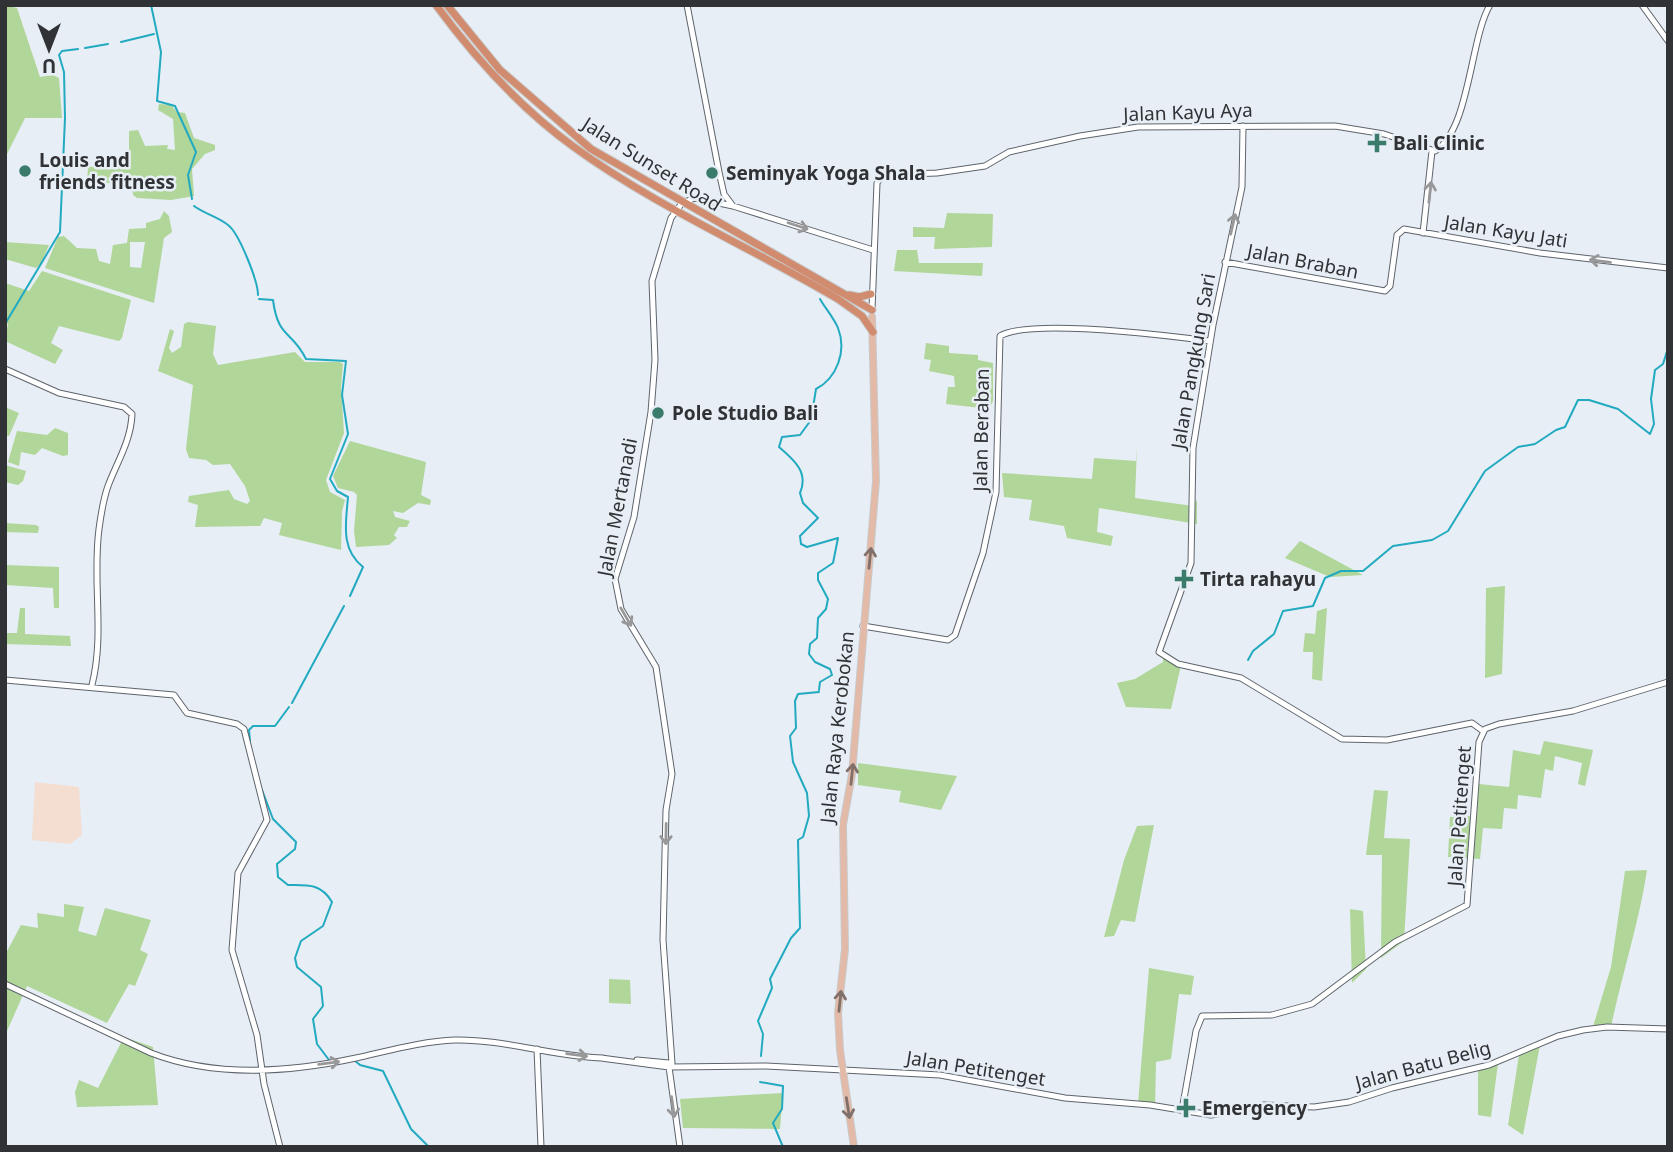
<svg xmlns="http://www.w3.org/2000/svg" width="1673" height="1152" viewBox="0 0 1673 1152" font-family="'Noto Sans',sans-serif">
<style>
.industrial{fill:#f4ded1}
.green{fill:#b0d699;fill-rule:evenodd}
.lines{fill:none;stroke-linecap:round;stroke-linejoin:round}
.stream{stroke:#22aac0;stroke-width:2}
.secondary-casing{stroke:#5e646b;stroke-width:7}
.primary-casing{stroke:#c9caca;stroke-width:8}
.highway-casing{stroke:#c9caca;stroke-width:9}
.secondary{stroke:#fff;stroke-width:5}
.primary{stroke:#e3b9a8;stroke-width:6}
.highway{stroke:#d18b6e;stroke-width:7}
.oneway{stroke:#98989a}
.oneway2{stroke:#816f69}
.poi-dot{fill:#3a7b6c;stroke:#e7eef5;stroke-width:2.5}
.labels{text-anchor:middle;stroke-width:5;stroke-linejoin:round;paint-order:stroke}
.street-label{font-size:19px;fill:#303235;stroke:#e7eef5}
.poi-label{font-size:19px;font-weight:bold;fill:#303235;stroke:#e7eef5;text-anchor:start}
</style>
<rect width="100%" height="100%" fill="#e7eef5"/>
<path class="industrial" d="M35,782l44,5 3,48 -12,9 -38,-4z"/>
<path class="green" d="M5,5l12,3 23,69 13,-2 6,3 3,40h-37l-20,40z
M159,104l12,1 6,7 8,1 9,25 21,7v5l-10,4 -13,15 2,27 -23,4 -34,-2 -4,-3 -2,-18 -15,-3 -5,9 -24,-1 1,-15 41,-3v-33l9,-1 7,16 23,-1 -1,4 8,1 -2,-31 -15,-9z
M164,211l5,5 3,16 -8,6 -10,65 -109,-35 13,-31 6,-1 13,12 19,1 3,12 11,3 3,-19 14,-2 2,-14 17,-1v-5l14,-4zM130,242h15l-4,26 -11,-1z
M947,213l46,1 -1,33 -58,2 1,-12h-22v-10l31,1z
M5,242l44,3 -8,19 -5,4 -31,-9z
M897,250h20l2,13h64l-1,13 -88,-5z
M42,271l89,29 -9,38 -3,3 -60,-15 -8,17 12,7 -8,14 -50,-23 3,-17 -3,-1v-40l24,8z
M188,322l28,4 -3,28 5,11 77,-13 10,10h35l3,2 -2,24 3,45 -18,47 4,12 15,8 -3,11 -1,39 -62,-15 3,-12 -18,-5 -4,8 -65,1 3,-22 -10,-3 1,-6 40,-6 5,9 13,5 3,-3 -5,-15 -15,-22 -17,1 -7,-5 -17,-2 -3,-9 7,-64 -35,-14 12,-42 4,2 -5,17 3,5 9,-6 3,-23z
M926,343l23,3v7l29,2v5l15,3v38l-4,8 -43,-5 2,-17h7l-1,-11 -25,-5 2,-11 -7,-1z
M5,407l14,6 -10,23 -4,-1z
M55,428l13,5v22l-5,1 -21,-8 -7,7 -14,-3 -2,14 -11,-4 9,-31 30,4z
M350,441l76,21 -5,33 10,5 -1,5 -12,-2 -15,10 -10,-2 2,6 15,4 -3,6h-8l-5,8 3,3 -8,7 -33,2 -2,-16 3,-36 -3,-3 -16,-4 -5,-12z
M1137,447l-2,51 58,8 4,-6v24l-98,-16 -2,24 16,4 -2,10 -44,-8 -3,-12 -35,-6 3,-20 -28,-3 -2,-24 90,6 2,-21 42,3z
M5,465l21,6 -3,10 -5,4 -13,-3z
M5,523l31,2 3,2 -1,6 -33,-1z
M1300,541l63,34 -33,2 -45,-19z
M5,565l54,2v41h-5l-1,-20 -48,-3z
M1505,586l-3,88 -17,4 1,-90z
M20,608h5v26l45,2 1,10 -66,-2v-11h12z
M1327,608l-5,73 -10,-2 1,-27h-10l2,-19 10,1 2,-23z
M1163,654l18,11 -10,44 -45,-2 -9,-24 18,-4 28,-17z
M1544,741l49,9 -8,36 -7,-2 4,-21 -27,-7 -2,15 -8,-2 -4,29 -23,-3 -1,14 -13,-1 -2,21 -19,-1 -3,31 -32,-2 2,-40 27,-1 2,-32 30,3 4,-37 27,5z
M858,763l99,13 -16,34 -42,-8 2,-11 -43,-6z
M1374,790l14,1 -4,47 26,1 -6,102 -23,17 1,-103h-16z
M1154,825l-19,97 -14,-2 -7,16 -10,1 20,-77 13,-34z
M1647,870c-8,53 -25,104 -36,157l-19,3 19,-63 14,-96z
M64,904l20,3 -6,24 18,5 9,-28 46,12 -11,30 8,4 -13,32 -6,-2 -22,39 -80,-37 -20,45 -2,-76 16,-30 17,3 -1,-15 27,4z
M1350,909l13,2 3,58 -14,14z
M1149,968l45,8 -3,19 -12,-1 -8,65 -15,3 -1,45 -17,-3z
M609,979l21,1 1,24 -22,-1z
M124,1037l29,10 5,58 -81,2 -2,-15 4,-12 19,8z
M1540,1045l-17,90 -15,-10 11,-70z
M1498,1063l-7,54 -13,-2v-44z
M783,1093l-3,36 -97,-1 -3,-29z"/>
<g class="lines">
<path class="stream" d="M151,5l10,47 -4,49 18,5 21,46 -8,23 4,24
M121,42l33,-8
M85,48l23,-4
M194,206c11,8 24,11 34,19 11,8 30,56 30,70
M259,299l14,1c5,39 19,30 33,59l40,2 -4,34 6,39 -18,45 7,12 11,6c-2,25 -8,52 15,70l-13,29
M5,324l55,-92 5,-114 -1,-46 -5,-17 3,-4 16,-2
M1248,660l5,-9 21,-17 9,-23 30,-5 12,-28 16,-7h22l30,-25 39,-6 16,-9 37,-60 33,-24 17,-3 21,-14 9,-3 13,-27h11l29,9 32,25 4,-10 -3,-25 4,-29 8,-6 5,-16
M819,690l1,-8 12,-7 -2,-6 -15,-7 -6,-8 1,-10 7,-6 1,-20 8,-9 2,-10 -10,-19v-7l15,-10 5,-25 -31,9 -6,-3 -1,-8 18,-18 -15,-15 -3,-10c9,-21 -6,-33 -21,-46l3,-10 18,-2 11,-15 5,-31c21,-11 31,-38 22,-61 -4,-10 -13,-20 -18,-29
M292,703l52,-97
M250,741l-1,-11 4,-4h22l14,-19
M262,790l11,29 23,23 -1,7 -18,15 1,13 10,8c19,0 33,-2 44,17l-9,24 -22,15 -6,17 2,9 24,20 2,19 -10,13 4,25 12,16
M761,1056l2,-22 -5,-13 14,-33 -2,-9 21,-41 9,-10 -2,-88 5,-3 6,-21 -2,-23 -14,-31 -3,-26 6,-8 -1,-27 3,-7 21,-2
M354,1060l6,5 23,6 28,58 18,18
M760,1082l23,4 -1,23 -9,14 10,24"/>
<defs>
<path id="secondary" d="M687,5l32,167 5,22 9,12
M1642,5l26,36
M1243,126l-1,61 -29,138 -20,123 -2,115 -32,89 19,12 63,14 101,61 45,1 85,-17 11,8
M1423,233l9,-82
M1225,262l160,29 5,-5 7,-51 7,-6 136,24 128,15
M872,310l5,-127 5,-8 55,-2 48,-7 24,-14 71,-16 58,-9 197,-1 49,8 51,17c35,-21 35,-113 55,-146
M5,369l54,24 65,14 8,7c-1,27 -15,48 -24,72 -5,14 -7,28 -9,43 -7,52 6,104 -7,156
M863,626l85,14 7,-5 28,-82 13,-61 4,-156c31,-18 171,0 210,5
M5,680l169,15 13,18 50,11 7,5 23,91 -29,53 -6,77 25,85 7,49 16,63
M5,984l146,69c64,25 140,19 205,5 32,-7 67,-17 99,-18 50,-1 99,17 148,18
M537,1049l4,98
M601,1058l68,9 97,-1 174,9 125,23 85,7 61,10 53,-10 50,2 35,-5 43,-14 97,-23 69,-29 25,-6 24,-3 61,2
M637,1060l32,3
M672,1063l-9,-123 3,-130 6,-36 -16,-107 -35,-58 -6,-30 19,-62 17,-105 4,-52 -3,-79 19,-63 11,-15 13,-5 38,8 140,44
M669,1067l11,80
M1182,1110l14,-79 6,-15 70,-1 40,-11 83,-62 72,-37 12,-163 6,-13 14,-5 74,-13 95,-29"/>
<path id="primary" d="M854,1147l-14,-97 -2,-37 7,-64 -2,-124 9,-51 24,-293 -4,-164"/>
<path id="highway" d="M436,5c39,53 84,103 138,142 81,59 178,101 264,152l24,17 11,16
M447,5l53,65 91,79 281,161
M849,295l10,2 12,-3"/>
</defs>
<use href="#secondary" class="secondary-casing"/>
<use href="#primary" class="primary-casing"/>
<use href="#highway" class="highway-casing"/>
<use href="#secondary" class="secondary"/>
<use href="#primary" class="primary"/>
<use href="#highway" class="highway"/>
</g>
<defs><path id="oneway-shaft" d="M-6 0H5M1.5-3L5.5 0L1.5 3" fill="none" stroke-width="1.6" stroke-linecap="round" stroke-linejoin="round" transform="scale(1.75)"/></defs>
<g class="oneway">
<use href="#oneway-shaft" transform="translate(1430 192) rotate(-84)"/>
<use href="#oneway-shaft" transform="translate(1233 224) rotate(-77)"/>
<use href="#oneway-shaft" transform="translate(798 226) rotate(18)"/>
<use href="#oneway-shaft" transform="translate(1600 261) rotate(-172)"/>
<use href="#oneway-shaft" transform="translate(626 617) rotate(60)"/>
<use href="#oneway-shaft" transform="translate(666 834) rotate(91)"/>
<use href="#oneway-shaft" transform="translate(577 1055) rotate(7)"/>
<use href="#oneway-shaft" transform="translate(329 1063) rotate(-7)"/>
<use href="#oneway-shaft" transform="translate(673 1107) rotate(82)"/>
</g>
<g class="oneway2">
<use href="#oneway-shaft" transform="translate(870 558) rotate(-84)"/>
<use href="#oneway-shaft" transform="translate(852 774) rotate(-84)"/>
<use href="#oneway-shaft" transform="translate(840 1001) rotate(-84)"/>
<use href="#oneway-shaft" transform="translate(848 1108) rotate(81)"/>
</g>
<g class="poi-dot">
<path d="M1373.5 132.5h7v7h7v7h-7v7h-7v-7h-7v-7h7z"/>
<circle cx="25" cy="171" r="7"/>
<circle cx="712" cy="173" r="7"/>
<circle cx="658" cy="413" r="7"/>
<path d="M1180.5 568.5h7v7h7v7h-7v7h-7v-7h-7v-7h7z"/>
<path d="M1182.5 1097.5h7v7h7v7h-7v7h-7v-7h-7v-7h7z"/>
</g>
<g class="labels">
<g class="street-label">
<text transform="translate(1188 112) rotate(-2)" y="7">Jalan Kayu Aya</text>
<text transform="translate(652 164) rotate(32)" y="7">Jalan Sunset Road</text>
<text transform="translate(1506 231) rotate(9)" y="7">Jalan Kayu Jati</text>
<text transform="translate(1303 261) rotate(11)" y="7">Jalan Braban</text>
<text transform="translate(1193 361) rotate(-80)" y="7">Jalan Pangkung Sari</text>
<text transform="translate(981 430) rotate(-89)" y="7">Jalan Beraban</text>
<text transform="translate(617 507) rotate(-79)" y="7">Jalan Mertanadi</text>
<text transform="translate(837 727) rotate(-84)" y="7">Jalan Raya Kerobokan</text>
<text transform="translate(1459 816) rotate(-86)" y="7">Jalan Petitenget</text>
<text transform="translate(1423 1065) rotate(-15)" y="7">Jalan Batu Belig</text>
<text transform="translate(976 1068) rotate(9)" y="7">Jalan Petitenget</text>
</g>
<g class="poi-label">
<text x="1393" y="150">Bali Clinic</text>
<text x="39" y="167">Louis and<tspan x="39" dy="22">friends fitness</tspan></text>
<text x="726" y="180">Seminyak Yoga Shala</text>
<text x="672" y="420">Pole Studio Bali</text>
<text x="1200" y="586">Tirta rahayu</text>
<text x="1202" y="1115">Emergency</text>
</g>
</g>
<rect width="1673" height="1152" fill="none" stroke="#303235" stroke-width="14"/>
<g transform="translate(49 49) rotate(180)" stroke="#e7eef5" stroke-width="5" paint-order="stroke">
<path d="M0-5L12 26L0 18L-12 26Z" fill="#303235"/>
<text y="-10" font-size="19" font-weight="bold" text-anchor="middle" fill="#303235">U</text>
</g>
</svg>
